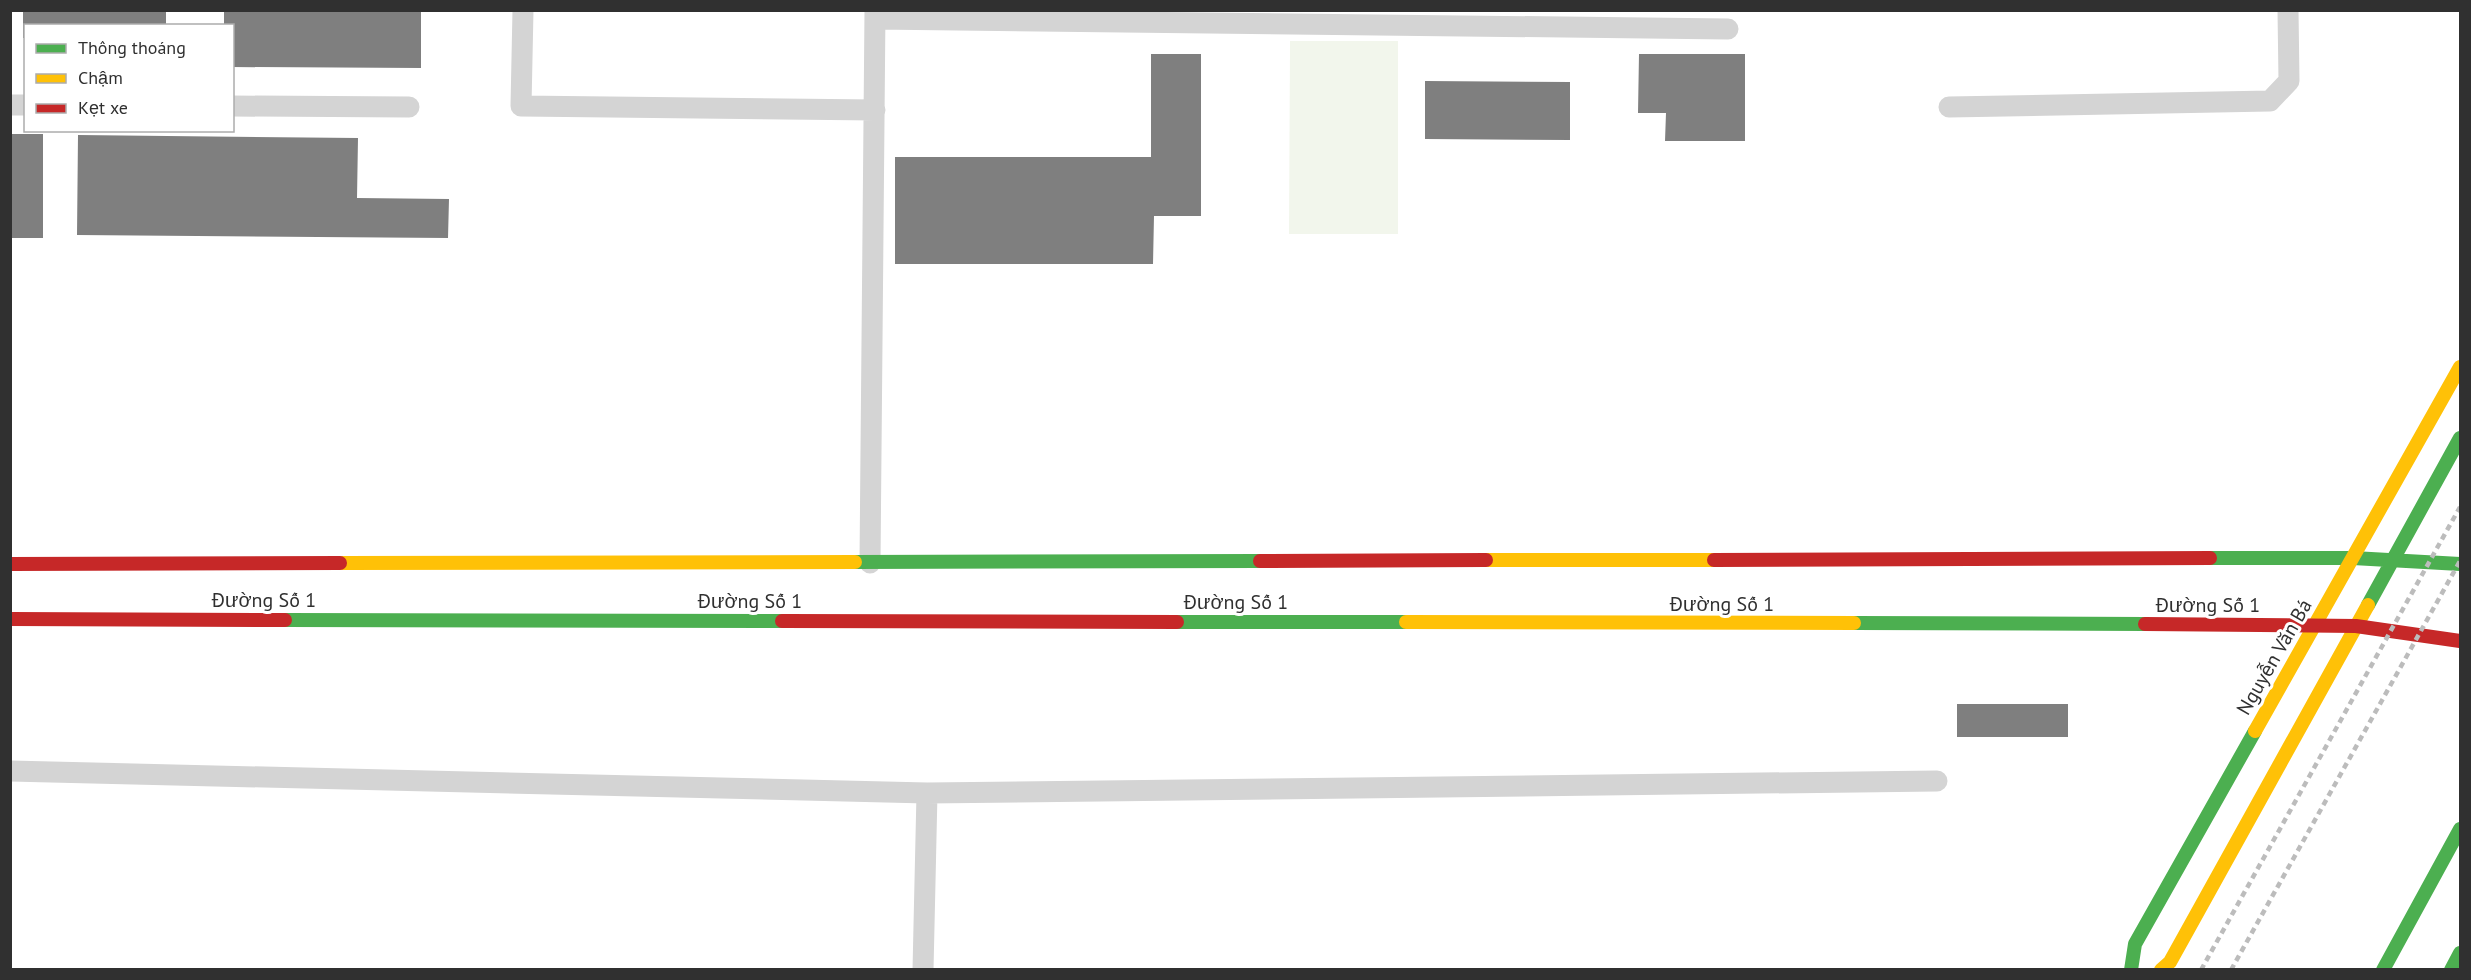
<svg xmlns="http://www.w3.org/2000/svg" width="2471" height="980" viewBox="0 0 2471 980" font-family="'PT Sans',sans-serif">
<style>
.green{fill:#f2f6ec}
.building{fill:#7f7f7f}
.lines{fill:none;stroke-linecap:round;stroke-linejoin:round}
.lane{stroke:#d4d4d4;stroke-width:21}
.fast{stroke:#4caf50;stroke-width:14}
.slow{stroke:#ffc107;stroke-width:14}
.jam{stroke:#c62828;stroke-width:14}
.rail{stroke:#bcbcbc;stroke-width:4.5;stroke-dasharray:6 4.5;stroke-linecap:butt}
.labels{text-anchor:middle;stroke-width:6;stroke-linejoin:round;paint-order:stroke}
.street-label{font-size:20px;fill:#303030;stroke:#fff}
</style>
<rect width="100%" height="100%" fill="#fff"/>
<path class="green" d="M1290,41h108v193h-109z"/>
<path class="building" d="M23,10h143v16h-140v12h-3z
M224,10h197v58l-189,-1v-41h-8z
M1151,54h50v162h-47l-1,48h-258v-107h256z
M1639,54h106v87h-80l1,-28h-28z
M1425,81l145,1v58l-145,-1z
M10,134h33v104h-33z
M78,135l280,3 -1,60 92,1 -1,39 -371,-3z
M1957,704h111v33h-111z"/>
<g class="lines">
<path class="lane" d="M523,10l-2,96 354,4
M875,19l853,10
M10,105h16
M232,106l177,1
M1949,107l321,-6 19,-20 -1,-71
M870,563l5,-553
M10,771l917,22 1010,-12
M923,970l4,-177"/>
<path class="fast" d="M2210,558h143l107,6
M855,562l405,-1
M2368,605l92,-167
M285,620l497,1
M1177,622h229
M1854,623l291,1
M2131,970l4,-26 120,-213
M2383,970l77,-141
M2451,970l9,-17"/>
<path class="slow" d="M1486,560h228
M340,563l515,-1
M1406,622l448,1
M2255,731l205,-364
M2161,970l9,-8 198,-357"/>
<path class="jam" d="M1714,560l496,-2
M1260,561l226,-1
M10,564l330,-1
M10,619l275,1
M782,621l395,1
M2145,624l211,2 104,15"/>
<path class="rail" d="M2201,970l259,-463
M2231,970l229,-409"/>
</g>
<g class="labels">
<g class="street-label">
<text x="264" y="607">Đường Số 1</text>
<text x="750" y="608">Đường Số 1</text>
<text x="1236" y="609">Đường Số 1</text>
<text x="1722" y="611">Đường Số 1</text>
<text x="2208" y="612">Đường Số 1</text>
<text transform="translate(2274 657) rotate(-60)" y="7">Nguyễn Văn Bá</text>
</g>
</g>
<rect width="2471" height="980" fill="none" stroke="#303030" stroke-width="24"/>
<rect x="24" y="24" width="210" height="108" fill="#ffffff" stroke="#acacac" stroke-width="1.5"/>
<rect x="36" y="44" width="30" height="9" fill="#4caf50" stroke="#acacac" stroke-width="1.5"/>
<text x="78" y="54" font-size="18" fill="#303030">Thông thoáng</text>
<rect x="36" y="74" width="30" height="9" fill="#ffc107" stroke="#acacac" stroke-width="1.5"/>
<text x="78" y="84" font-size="18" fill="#303030">Chậm</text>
<rect x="36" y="104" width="30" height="9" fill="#c62828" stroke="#acacac" stroke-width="1.5"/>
<text x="78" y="114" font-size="18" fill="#303030">Kẹt xe</text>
</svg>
